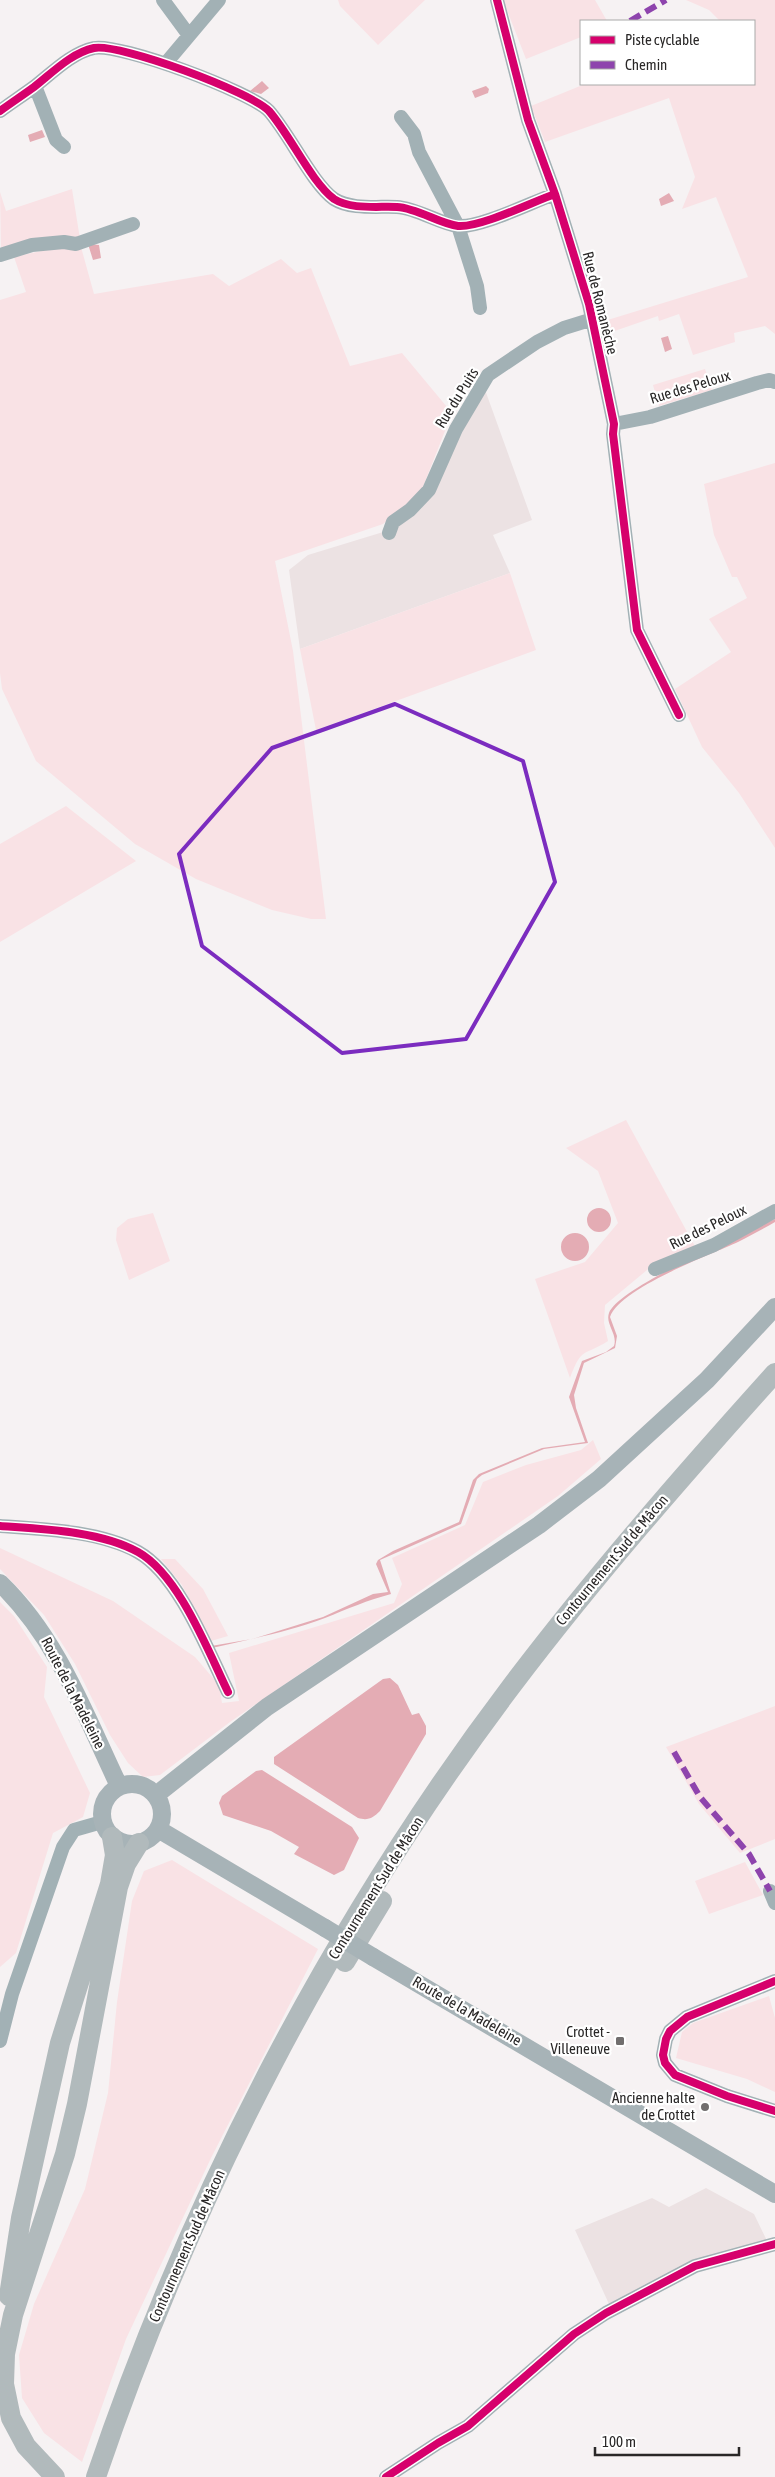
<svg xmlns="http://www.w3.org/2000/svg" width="775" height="2477" viewBox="0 0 775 2477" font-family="'Asap Condensed',sans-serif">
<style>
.built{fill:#ece2e3}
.green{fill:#f9e2e5}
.water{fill:#e4acb4}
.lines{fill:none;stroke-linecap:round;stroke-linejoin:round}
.minor{stroke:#a2b1b5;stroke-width:14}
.major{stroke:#a7b3b7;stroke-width:18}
.highway{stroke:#b1babc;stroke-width:20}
.major-bridge{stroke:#a7b3b7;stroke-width:18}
.quiet{stroke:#8e44ad;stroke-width:6;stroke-dasharray:12 6;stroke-linecap:butt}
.cycleway-casing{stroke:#fff;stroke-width:11}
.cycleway{stroke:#d6006c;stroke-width:8}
.marked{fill:none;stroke:#7b2cbf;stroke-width:4;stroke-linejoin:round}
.poi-dot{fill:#716e6e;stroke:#fff;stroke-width:2}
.labels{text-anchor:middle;stroke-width:4.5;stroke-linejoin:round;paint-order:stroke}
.street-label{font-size:15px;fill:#292727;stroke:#fff}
.poi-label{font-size:15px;fill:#292727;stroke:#fff;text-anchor:end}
</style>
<rect width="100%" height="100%" fill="#f6f2f3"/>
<path class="built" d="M484,387l48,133 -39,15 17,38 -210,76 -11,-79 19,-15 85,-26 28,-20z
M706,2188l48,26 15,31 -160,59 -34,-74 77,-32 17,9z"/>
<path class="green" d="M338,0h87l-47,45 -38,-39z
M503,0h92l12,21h-26v16l-55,22z
M686,0h89v334l-10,-8 -31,7 1,9 -42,13 -14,-41 -20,7 -1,-5 -55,19 -2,-13 147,-45 -32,-80 -34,12 13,-32 -26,-79 -124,44 -14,-36 54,-22h169v-63h-34l-11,-11z
M72,189l8,50c-31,-5 -49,2 -79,11l-1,-58 6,19z
M81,247l13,47 119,-20 16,12 52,-27 16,14 14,-5 39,98 52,-13 50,60 -31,79 -38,32 -108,37 18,90 33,268h-15l-39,-9 -76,-31 -61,-35 -99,-83 -34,-72 -2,-16v-373l26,-8 -12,-35 36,-8z
M705,369l7,21 -53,16 -6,-21z
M775,463v385l-36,-55 -37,-46 -27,-58 56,-37 -22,-33 38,-21 -10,-21h-5l-18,-42 -10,-51z
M510,573l26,77 -220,80 -16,-81z
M66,806l70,55 -136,81v-98z
M626,1120l71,130 -44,15 -48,40 -1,18 4,18c-25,16 -26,5 -38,37l-35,-99 50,-17 33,-39 -20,-52 -32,-23z
M153,1213l17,48 -41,19 -13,-40 1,-12 11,-9z
M593,1440l8,19 -43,37 -328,226 -70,53 -17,2 -15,-14 -18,-28 -35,-71 -31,-49 -44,-46v-21l113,53 82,56 24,28 3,18 17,-2 -10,-48 165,-50 8,-19 -10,-26 73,-33 18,-43 43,-17 55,-15z
M161,1559h14l28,30 25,47 -17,5 -29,-56z
M0,1602l14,14 33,51 -3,30 46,96 -7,24 -30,16 -37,120 -16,14z
M775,1706v133l-35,14 -41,-49 -33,-57z
M172,1860l146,89 -107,209 -85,181 -44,123 -38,-29 -22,-35 -3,-43 15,-51 51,-115 23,-96 9,-91 15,-101 12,-30z
M745,1862l18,33 -54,19 -14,-33z
M769,1996l6,22v74l-28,-13 -71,-21 6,-26 11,-9z"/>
<path class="water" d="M262,81l7,7 -8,6 -11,-3z
M486,86l3,3 -1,4 -13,5 -3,-7z
M42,130l3,7 -15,5 -2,-7z
M669,193l5,8 -13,5 -2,-7z
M88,244l11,1 2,13 -8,2z
M668,336l4,13 -7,3 -4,-14z
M587 1220a12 12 0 1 1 24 0a12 12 0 1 1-24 0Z
M775,1219v3c-12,7 -25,14 -37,20 -28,13 -118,46 -128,75l7,19 -2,12 -31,15 -10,32 2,13 12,35 -44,6 -62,26 -5,4 -16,45 -81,36 11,34c-23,6 -44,15 -66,24 -38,14 -74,21 -113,30l-1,-2 41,-7 71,-22 50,-23 15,-2 -12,-28 2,-4 15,-9 66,-29 14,-42 6,-6 63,-26 43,-6 -16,-45 13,-36 24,-9 8,-6c4,-12 -9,-22 -5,-33 10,-26 136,-80 166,-94z
M561 1247a14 14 0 1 1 28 0a14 14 0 1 1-28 0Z
M390,1678l8,7 14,30 7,-2 7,13v8l-46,77c-7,7 -12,10 -22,7l-84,-54v-7l109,-78z
M262,1770l90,57 7,11 -15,32 -10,5 -40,-21 5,-7 -28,-16 -48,-16 -4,-12 3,-7 34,-25z"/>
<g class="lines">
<path class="minor" d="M163,0l25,34
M497,0l31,120 27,74 34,110 25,120 -1,10 24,196 42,85
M166,63l53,-63
M35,86l21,54 8,7
M0,111c11,-8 23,-16 34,-24 18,-14 37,-34 60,-39 26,-5 157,44 175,63 21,24 43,72 65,88 17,11 44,7 63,8 20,1 43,17 61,19 22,2 74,-24 97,-32
M401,117l13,17 5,18 39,74 19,60 3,22
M0,255l32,-10 32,-3 12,2 57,-20
M614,424l36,-7 107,-34 12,-3 6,2
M389,533l4,-11 17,-12 19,-20 27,-61 32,-54 49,-33 27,-14 29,-9
M655,1269l59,-24 61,-34
M0,1526c43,3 100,5 138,26 41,23 70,99 90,140
M770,1891l5,12
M775,1981l-88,36 -17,14 -4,8 -3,16 2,8 10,12 52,21 48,15
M0,2041l12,-47 51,-147 11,-17 28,-8
M386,2477l52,-34 30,-17 106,-92 32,-21 89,-47 80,-22"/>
<path class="major" d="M0,1583c58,56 85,132 119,203
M102 1814a30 30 0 1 1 60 0a30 30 0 1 1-60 0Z
M156,1795l111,-88 272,-182 60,-46 108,-99 68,-73
M158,1829l167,99
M373,1957l402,237"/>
<path class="highway" d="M345,1962l37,-61
M9,2296l12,-78 39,-175 50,-159 5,-29 -3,-18
M55,2477l-29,-31 -15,-28 -7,-34 1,-30 8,-39 52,-161 12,-50 41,-217 8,-23 13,-21
M96,2477c96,-283 236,-554 417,-793 82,-108 171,-210 262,-311"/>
<path class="major-bridge" d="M325,1928l48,29"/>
<path class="quiet" d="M630,21l36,-21
M674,1752l26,45 49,57 21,37"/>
<defs>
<path id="cycleway" d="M497,0l31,120 27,74 34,110 25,120 -1,10 24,196 42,85
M0,111c11,-8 23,-16 34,-24 18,-14 37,-34 60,-39 26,-5 157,44 175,63 21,24 43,72 65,88 17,11 44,7 63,8 20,1 43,17 61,19 22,2 74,-24 97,-32
M0,1526c43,3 100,5 138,26 41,23 70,99 90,140
M775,1981l-88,36 -17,14 -4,8 -3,16 2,8 10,12 52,21 48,15
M386,2477l52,-34 30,-17 106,-92 32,-21 89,-47 80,-22"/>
</defs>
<use href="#cycleway" class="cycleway-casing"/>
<use href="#cycleway" class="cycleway"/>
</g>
<path class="marked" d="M395,704l128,57 32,121 -89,157 -124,14 -140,-107 -23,-92 93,-106z"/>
<g class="poi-dot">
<rect x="615" y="2036" width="10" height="10" rx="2.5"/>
<circle cx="705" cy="2107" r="5"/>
</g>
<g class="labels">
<g class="street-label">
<text transform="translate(600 303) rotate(76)" y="5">Rue de Romanèche</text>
<text transform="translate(690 387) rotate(-17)" y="5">Rue des Peloux</text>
<text transform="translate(457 398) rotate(-58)" y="5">Rue du Puits</text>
<text transform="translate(708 1227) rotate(-26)" y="5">Rue des Peloux</text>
<text transform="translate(612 1560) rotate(-50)" y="5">Contournement Sud de Mâcon</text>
<text transform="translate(73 1693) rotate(63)" y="5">Route de la Madeleine</text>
<text transform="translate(376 1888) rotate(-58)" y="5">Contournement Sud de Mâcon</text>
<text transform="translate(467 2011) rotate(30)" y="5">Route de la Madeleine</text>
<text transform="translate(187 2246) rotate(-66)" y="5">Contournement Sud de Mâcon</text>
</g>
<g class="poi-label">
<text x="610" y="2037">Crottet -<tspan x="610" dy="17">Villeneuve</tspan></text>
<text x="695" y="2103">Ancienne halte<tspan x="695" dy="17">de Crottet</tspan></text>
</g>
</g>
<rect x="580" y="20" width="175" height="65" fill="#ffffff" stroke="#a9a9a9"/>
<rect x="590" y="36" width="25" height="8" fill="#d6006c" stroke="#a9a9a9"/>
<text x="625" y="45" font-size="15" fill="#292727">Piste cyclable</text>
<rect x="590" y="61" width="25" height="8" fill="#8e44ad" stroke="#a9a9a9"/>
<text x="625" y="70" font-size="15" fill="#292727">Chemin</text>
<path d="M595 2447v8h144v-8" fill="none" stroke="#292727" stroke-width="2.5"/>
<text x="602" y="2447" font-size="15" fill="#292727" stroke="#ffffff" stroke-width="4" paint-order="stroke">100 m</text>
</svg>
